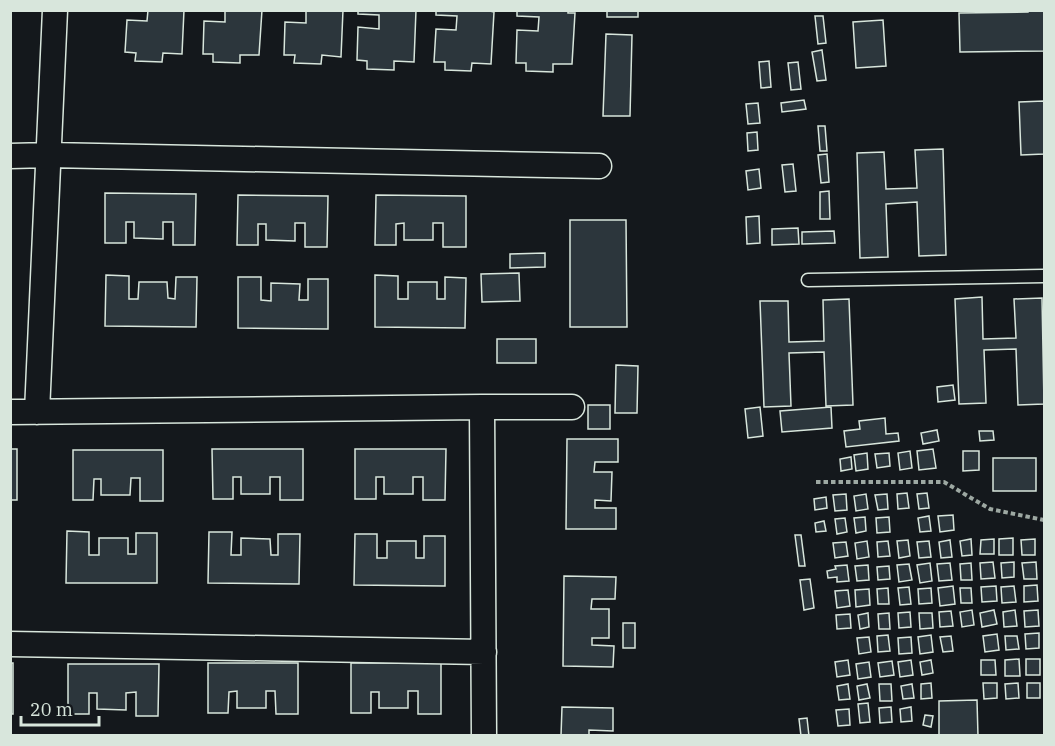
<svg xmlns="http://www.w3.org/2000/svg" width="1055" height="746" viewBox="0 0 1055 746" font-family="'IBM Plex Serif',serif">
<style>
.building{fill:#2c363c;stroke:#d8e6dc;stroke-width:1.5}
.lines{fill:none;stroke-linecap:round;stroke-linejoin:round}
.lane-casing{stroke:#d8e6dc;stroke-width:15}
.street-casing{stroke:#d8e6dc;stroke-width:27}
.path{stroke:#9da8a2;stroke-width:4;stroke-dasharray:4.5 3;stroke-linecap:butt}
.lane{stroke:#14181c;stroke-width:12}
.street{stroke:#14181c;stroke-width:24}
</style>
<rect width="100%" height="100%" fill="#14181c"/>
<path class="building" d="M148,10h36l-2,44 -19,-1 -1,9 -27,-1 1,-8 -11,-1 2,-32 20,1z
M225,10h37l-3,45h-19v8l-27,-1v-8h-10l1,-33 21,1z
M306,10h37l-2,47 -19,-2 -1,9 -27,-1 1,-8h-11l1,-33 21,1z
M358,10h58l-2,52 -20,-1v9l-27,-1v-8l-10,-1 1,-33 21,2v-14l-21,-1z
M436,10h50l8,2 -3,52 -19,-1 -1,8 -26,-1v-8h-11l2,-33 20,1 1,-14 -21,-1z
M517,10h51v3h7l-3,51h-19v8l-27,-1v-8h-10l1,-33 21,1 1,-14 -22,-1z
M607,10h31v7h-31z
M1028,10h16v41l-84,1 -1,-39 69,-1z
M815,16h8l3,27 -8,1z
M883,20l3,46 -30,2 -3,-46z
M606,34l26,1 -2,81h-27z
M822,50l4,30 -9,1 -5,-29z
M769,61l2,26 -10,1 -2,-26z
M798,62l3,27 -10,1 -3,-27z
M804,100l2,9 -24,3 -1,-9z
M1044,101v53l-23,1 -2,-53z
M758,103l2,20 -12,1 -2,-20z
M818,126h7l2,25h-7z
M757,132l1,18 -10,1 -1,-18z
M943,149l3,106 -27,1 -2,-54 -31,2 2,53 -28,1 -3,-105 27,-1 2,37 31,-1 -2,-38z
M827,154l2,28 -8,1 -3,-28z
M793,164l3,27 -11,1 -3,-27z
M759,169l2,19 -13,2 -2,-19z
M829,191l1,28h-10v-27z
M105,193l91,1 -1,51h-22v-23h-10v17l-29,-1v-16h-8v21h-21z
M238,195l90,1 -1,51h-22v-24h-10v18l-29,-1v-16h-8v21h-21z
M376,195l90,1v51h-23v-24h-10v17h-29v-17l-8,1v21h-21z
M759,216l1,27 -13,1 -1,-27z
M570,220h56l1,107h-57z
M798,228l1,16 -27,1v-16z
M834,231l1,12 -33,1v-12z
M545,253v14l-35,1v-14z
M519,273l1,28 -38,1 -1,-28z
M106,275l23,1v23h9l1,-17h28l1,16 7,1 1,-22h21l-1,50 -91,-1z
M375,275l23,1v23h10v-17h29v17h8v-22l21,1 -1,50 -90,-1z
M238,277h23v23l10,1v-18l29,1 -1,16h9v-21h20v50l-90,-1z
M982,297l1,42 33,-1 -2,-39 28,-1 2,106 -26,1 -2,-56 -32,1 2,53 -27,1 -4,-105z
M849,299l4,106 -27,1 -2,-54 -35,1 2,53 -27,1 -4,-106h28l1,41 35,-1 -1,-41z
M497,339h39v24h-39z
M616,365l22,1 -1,47h-22z
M953,385l2,15 -17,2 -1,-15z
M588,405h22v24h-22z
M760,407l3,29 -15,2 -3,-29z
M831,407l1,21 -50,4 -2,-21z
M885,418l1,16 12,-1 1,8 -53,6 -2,-16 16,-2 -1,-8z
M937,430l2,11 -16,3 -2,-11z
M979,431h14l1,9 -14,1z
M567,439h51v23h-23l-1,10h18l-1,29 -16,-1v8h21v21h-50z
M10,449h7v51h-7z
M212,449h91v51h-23v-23h-10v17h-29v-17h-8v22h-20z
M355,449h91l-1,51h-22v-23h-10v17h-29v-17h-8v22h-21z
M933,449l3,19 -17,2 -2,-19z
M73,450h90v51h-23v-23h-9l-1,17h-29v-16h-7l-1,21h-20z
M910,451l2,17 -12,2 -2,-17z
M963,451h16v19l-16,1z
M867,453l1,16 -12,2 -2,-16z
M889,453l1,13 -13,2 -2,-14z
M851,457l1,12 -11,2 -1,-12z
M993,458h43v33h-43z
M907,493l2,15 -11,1 -1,-15z
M927,493l2,15 -10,1 -2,-15z
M846,494l1,16 -12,1 -2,-16z
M866,494l2,15 -12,2 -2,-15z
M887,494l1,15 -10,1 -3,-15z
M826,497l1,11 -12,2 -1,-11z
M953,515l1,15 -14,2 -2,-16z
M929,516l2,15 -11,1 -2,-14z
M865,517l1,14 -10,2 -2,-15z
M889,517l1,15 -13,1 -1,-15z
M845,518l2,14 -10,2 -2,-15z
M824,521l2,10 -10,1 -1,-9z
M67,531l22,1v23h10v-17h29v16h8v-21h21v50h-91z
M209,532h23l-1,23h10v-17l29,1 1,16h7v-21h22l-1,50 -91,-1z
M355,534h22v24h10v-17h29v17h8v-22h21v50l-91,-1z
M795,535h6l4,31h-6z
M1013,538v17h-14v-16z
M971,539l1,16 -10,1 -2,-15z
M994,539v15h-14l1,-14z
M1035,539v16h-13l-1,-15z
M908,540l2,16 -11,2 -2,-17z
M950,540l2,17 -11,1 -2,-16z
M867,541l2,16 -12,2 -2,-16z
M888,541l2,15 -12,1 -1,-15z
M929,541l2,16 -12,1 -2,-16z
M846,542l2,14 -13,2 -2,-15z
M993,562l2,16 -14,1 -1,-16z
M1014,562v15l-12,1 -1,-15z
M1036,562l1,17h-13l-2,-16z
M930,563l2,18 -12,2 -3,-18z
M950,563l2,17 -13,1 -2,-17z
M971,563l1,17h-11l-1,-16z
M909,564l3,16 -13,2 -2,-17z
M847,565l2,16 -12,1v-5l-9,1 -1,-7 9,-2 -1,-3z
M868,565l1,15 -12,1 -2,-15z
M889,566l1,13 -12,1 -1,-13z
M564,576l52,1 -1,22h-23l-1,10h18v29h-17v7l22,1 -1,21 -50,-1z
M810,579l4,29 -10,2 -4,-30z
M1037,585l1,16 -14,1v-16z
M953,586l2,18 -15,2 -2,-18z
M996,586l1,15 -15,1 -1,-15z
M1014,586l2,16 -14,1 -1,-16z
M909,587l2,17 -11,1 -2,-17z
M888,588l1,16h-11l-1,-15z
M931,588l1,15 -13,1 -1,-15z
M960,588h11l1,15h-11z
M869,589l1,16 -14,2 -1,-17z
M848,590l2,16 -13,2 -2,-17z
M972,610l2,15 -12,2 -2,-15z
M994,610l3,14 -15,3 -2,-14z
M1015,610l2,16 -13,1 -1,-15z
M1038,610l1,16 -14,1 -1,-16z
M951,611l2,15 -13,1 -1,-15z
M910,612l1,15 -12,1 -1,-15z
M868,613l1,14 -9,2 -2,-14z
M889,613l1,16h-11l-1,-15z
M919,613h13l1,15 -13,1z
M850,614l1,14 -14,1 -1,-14z
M623,623h12v25h-12z
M1039,633v15l-13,1 -1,-15z
M997,634l2,16 -14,2 -2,-16z
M888,635l2,16 -12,1 -1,-16z
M931,635l2,17 -13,2 -2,-17z
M951,636l2,15 -10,1 -3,-15z
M1005,636h12l2,13 -13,1z
M869,637l2,15 -12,2 -2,-16z
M911,637l1,16 -13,1 -1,-16z
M1019,659l1,17h-15v-16z
M1026,659h14v16h-14z
M848,660l2,15 -13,2 -2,-15z
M911,660l2,15 -13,2 -2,-15z
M931,660l2,13 -11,2 -2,-13z
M981,660h14l1,15h-15z
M892,661l2,14 -14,2 -2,-14z
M869,662l2,15 -13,2 -2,-15z
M10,663h3v51h-3z
M208,663h90v51h-22l-1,-23h-9v17h-29v-17l-8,1 -1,21h-20z
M351,663h90v51h-23v-23h-10v17h-29v-16h-8v21h-20z
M68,664h91l-1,52h-22v-24l-10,1v17l-29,-1v-16h-8v21h-21z
M931,683l1,15 -11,1v-15z
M983,683h14v15l-13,1z
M1018,683l1,15 -13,1 -1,-15z
M1027,683h13v15h-13z
M848,684l2,15 -11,1 -2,-14z
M867,684l3,14 -11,2 -2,-14z
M879,684h12l1,17h-12z
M912,684l2,14 -11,1 -2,-13z
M977,700l1,36h-39v-35z
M868,703l2,19 -10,1 -2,-19z
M562,707l51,1v23l-24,-1v6h-28z
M891,707l1,15 -12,1 -1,-15z
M911,707l1,14 -11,1 -1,-13z
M849,709l1,16 -12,1 -2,-16z
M925,715l8,1 -2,11 -8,-2z
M807,718l2,18h-8l-2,-17z"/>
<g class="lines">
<defs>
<path id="lane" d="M808,280l236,-4"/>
<path id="street" d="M10,156l39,-1 550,11
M482,407l2,329
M10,412l472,-5h90
M37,412l18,-402
M10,644l474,8"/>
</defs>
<use href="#lane" class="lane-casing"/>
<use href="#street" class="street-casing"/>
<path class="path" d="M816,482h128l46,27 54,11"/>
<use href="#lane" class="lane"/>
<use href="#street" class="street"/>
</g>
<rect width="1055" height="746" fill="none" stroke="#d8e6dc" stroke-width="24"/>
<path d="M21 716v9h78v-9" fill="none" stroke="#d8e6dc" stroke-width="3"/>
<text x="30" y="716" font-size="18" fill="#d8e6dc" stroke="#14181c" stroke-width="4.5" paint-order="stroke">20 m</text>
</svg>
